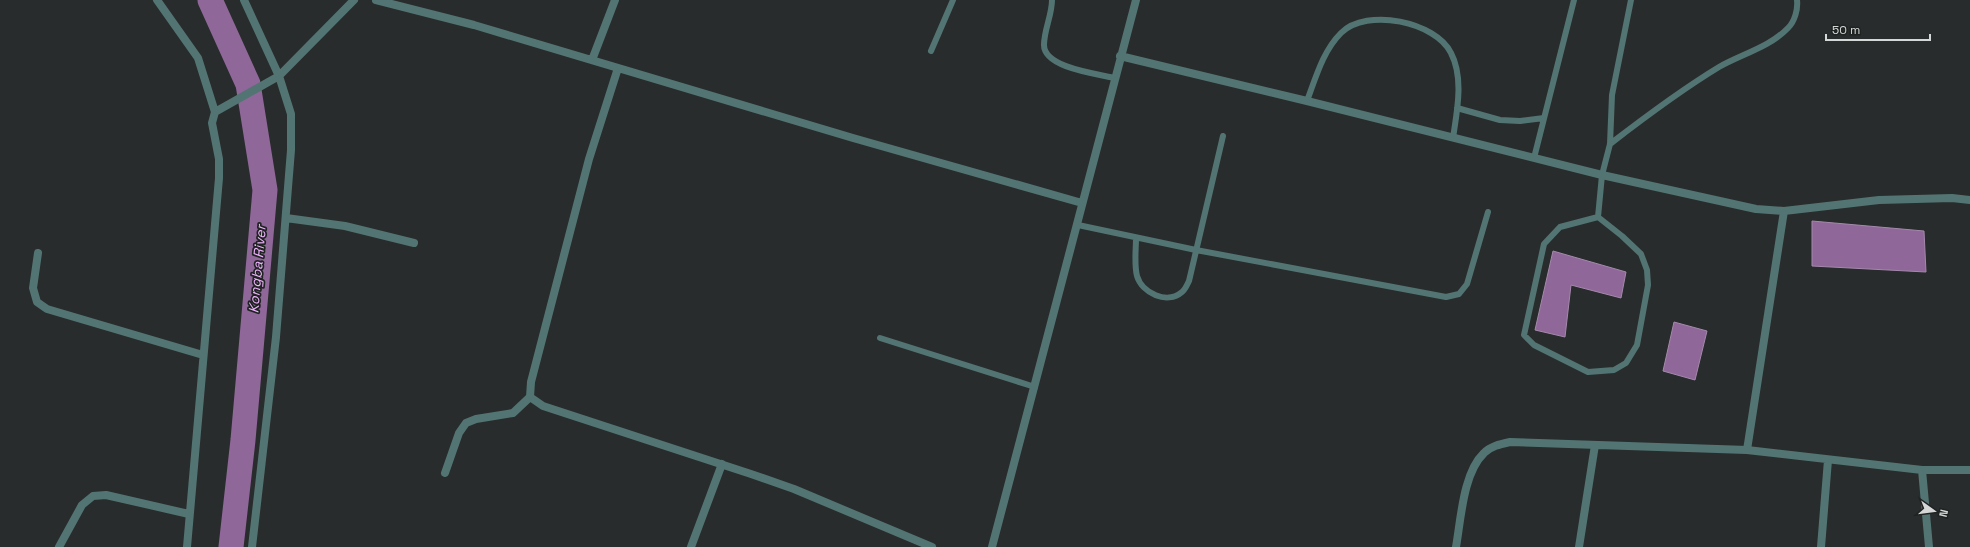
<svg xmlns="http://www.w3.org/2000/svg" width="1970" height="547" viewBox="0 0 1970 547" font-family="'Space Grotesk',sans-serif">
<style>
.water{fill:#8f6799;stroke:#a489ac}
.lines{fill:none;stroke-linecap:round;stroke-linejoin:round}
.river{stroke:#8f6799;stroke-width:25}
.lane{stroke:#527573;stroke-width:6}
.street{stroke:#527573;stroke-width:8}
.labels{text-anchor:middle;stroke-width:3.5;stroke-linejoin:round;paint-order:stroke}
.water-label{font-size:14px;font-style:italic;fill:#f0b5fe;stroke:#1f2322}
</style>
<rect width="100%" height="100%" fill="#292c2c"/>
<path class="water" d="M1812,221l112,10 2,41 -114,-6z
M1553,251l73,21 -5,26 -50,-13 -6,52 -30,-7z
M1674,322l33,9 -12,49 -32,-9z"/>
<g class="lines">
<path class="river" d="M210,0l38,84 17,106 -22,250 -12,107"/>
<path class="lane" d="M1052,0c0,15 -8,30 -8,45 0,23 54,29 71,33
M931,51l22,-51
M1307,101c9,-24 16,-50 34,-68 26,-26 95,-11 110,20 13,25 6,58 2,85
M1457,108l43,12 20,1 24,-3
M1610,144c35,-27 71,-54 109,-77 23,-13 51,-20 69,-39 7,-7 10,-19 9,-28
M1534,158l40,-158
M1598,217l-38,10 -16,17 -20,91 10,10 54,27 26,-2 12,-7 11,-18 11,-60 -1,-15 -6,-16 -19,-18 -24,-19 4,-42 8,-31 2,-49 19,-95
M1078,225l118,25 250,47 13,-3 8,-10 21,-72
M1136,238c0,11 -2,27 1,38 5,17 30,29 45,16 3,-2 5,-7 7,-11l34,-145
M880,338l155,49"/>
<path class="street" d="M157,0l41,58 17,54
M244,0l35,76 12,38v36l-15,187 -24,210
M376,0l98,25 379,113 229,65
M1120,56l187,45 295,74 154,34 28,2 95,-11 73,-2 18,2
M592,60l23,-60
M618,68l-29,91 -58,223 -1,15 13,9 208,68 43,15 138,58
M286,218l59,8 69,17
M38,253l-5,35 4,14 10,7 156,46
M1747,450l37,-239
M1922,470l7,77
M445,473l14,-40 7,-10 10,-4 37,-6 17,-16
M59,547l23,-42 11,-9 13,-1 83,19
M187,547l32,-369v-19l-7,-36 3,-11 64,-36 75,-76
M691,547l31,-83
M992,547l144,-547
M1456,547c5,-28 7,-74 28,-94 7,-7 17,-9 26,-11l237,8 175,20h48
M1579,547l16,-102
M1821,547l7,-87"/>
</g>
<g class="labels">
<g class="water-label">
<text transform="translate(257 269) rotate(-85)" y="5">Kongba River</text>
</g>
</g>
<g transform="translate(1934 511) rotate(104)" stroke="#1f2322" stroke-width="3" paint-order="stroke">
<path d="M0-3L7 15L0 10L-7 15Z" fill="#d5d8d7"/>
<text y="-6" font-size="11" font-weight="bold" text-anchor="middle" fill="#d5d8d7">N</text>
</g>
<path d="M1826 34v6h104v-6" fill="none" stroke="#d5d8d7" stroke-width="2"/>
<text x="1832" y="34" font-size="12" fill="#d5d8d7" stroke="#1f2322" stroke-width="3" paint-order="stroke">50 m</text>
</svg>
